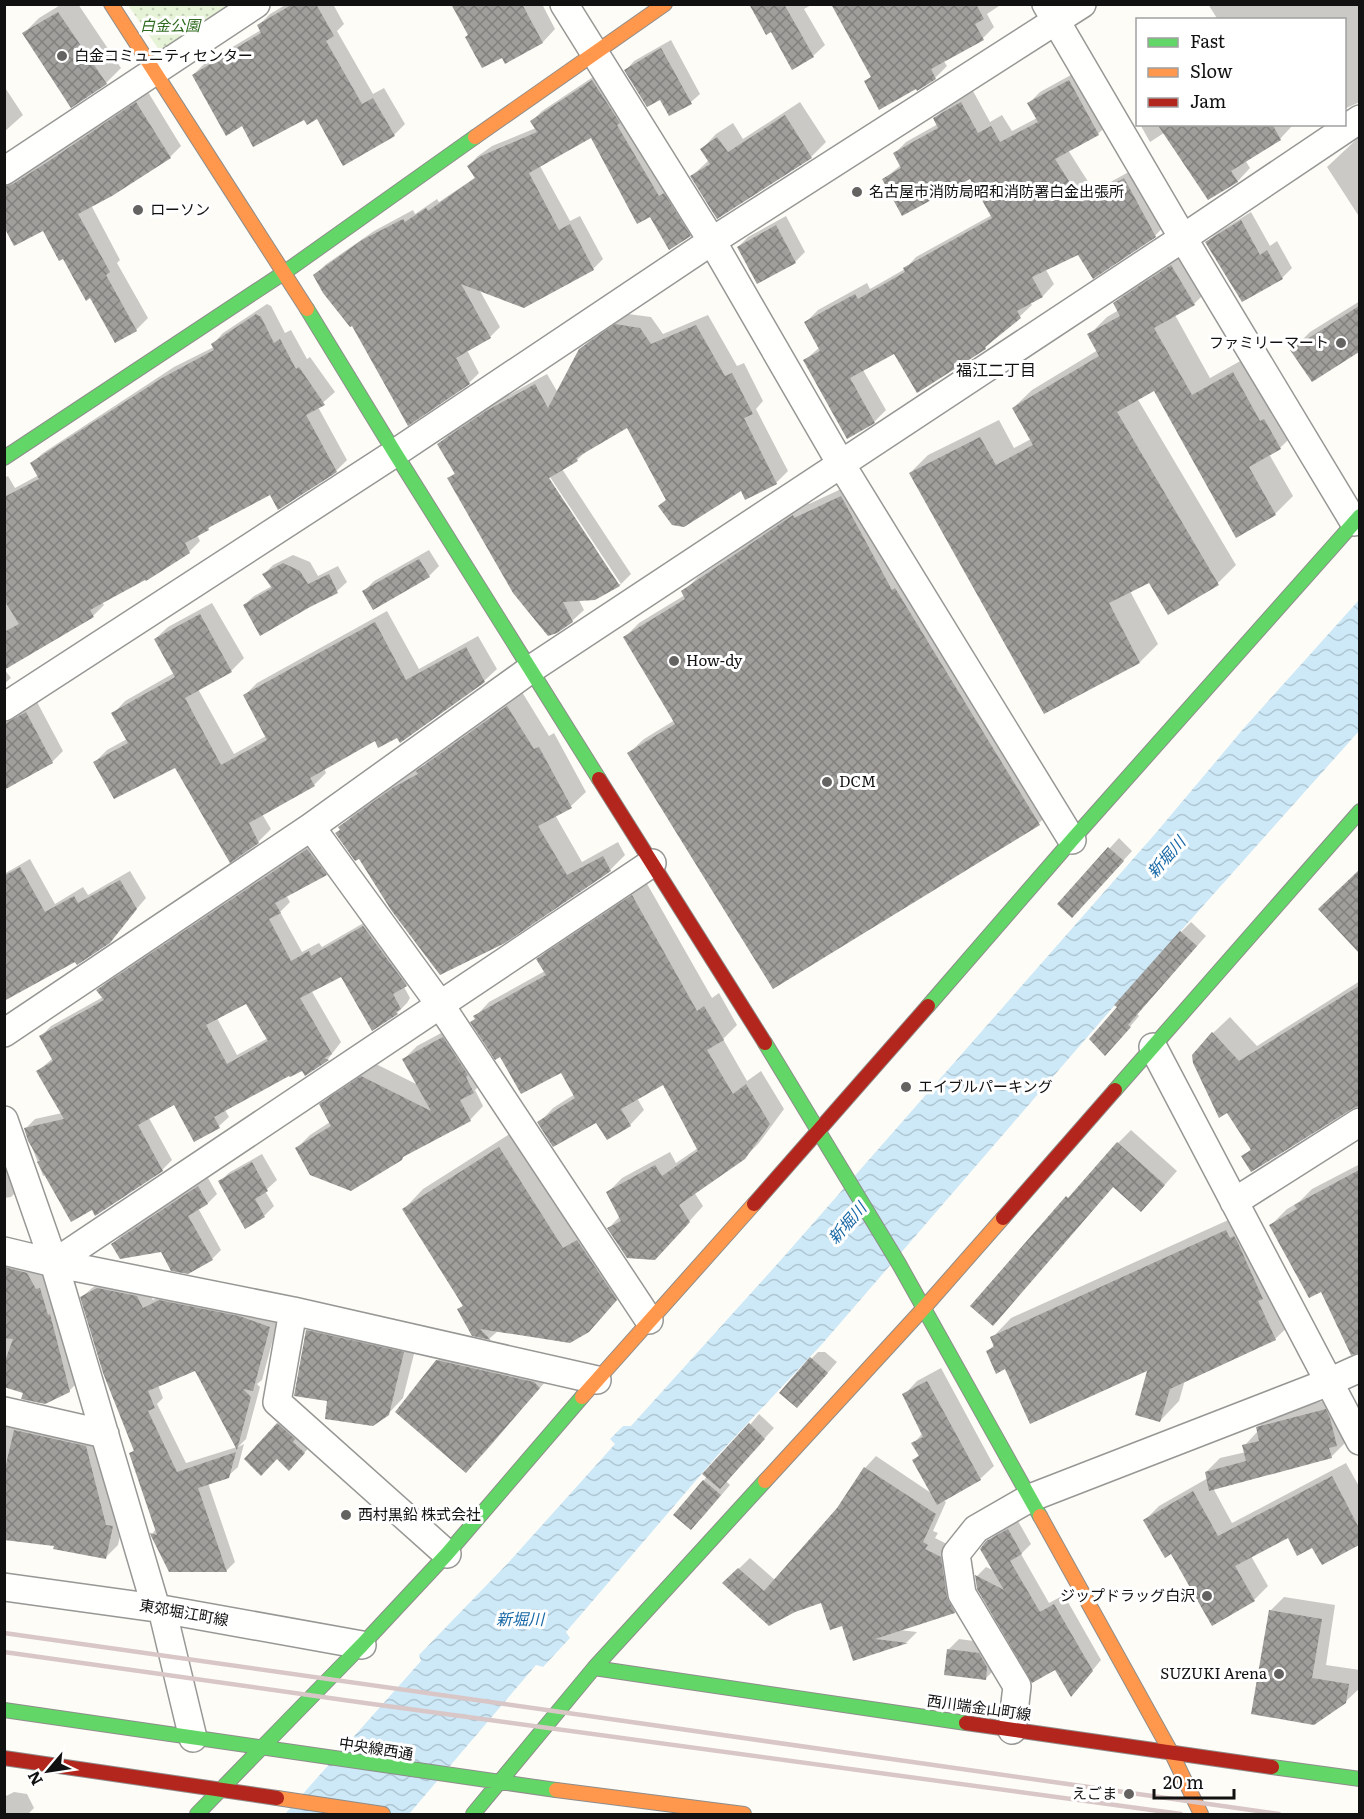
<svg xmlns="http://www.w3.org/2000/svg" width="1364" height="1819" viewBox="0 0 1364 1819" font-family="Literata,'Noto Sans JP',serif">
<style>
.park{fill:url(#park-dots)}
.water{fill:url(#water-waves)}
.shadow{fill:#0003;fill-rule:evenodd}
.building{fill:url(#building-cross-hatch);fill-rule:evenodd}
.lines{fill:none;stroke-linecap:round;stroke-linejoin:round}
.street-casing{stroke:#979795;stroke-width:30}
.fast-casing{stroke:#8e8d8b;stroke-width:16}
.slow-casing{stroke:#8e8d8b;stroke-width:16}
.jam-casing{stroke:#8e8d8b;stroke-width:16}
.street{stroke:#fffffe;stroke-width:27}
.fast{stroke:#63d668;stroke-width:14}
.slow{stroke:#ff974d;stroke-width:14}
.jam{stroke:#b3261e;stroke-width:14}
.rail{stroke:#d9c6c7;stroke-width:4.5}
.poi-dot{fill:#646362;stroke:#fff;stroke-width:2}
.labels{text-anchor:middle;stroke-width:6;stroke-linejoin:round;paint-order:stroke}
.park-label{font-size:15px;font-style:italic;fill:#2f6b1f;stroke:#fff}
.poi-label{font-size:15px;fill:#111;stroke:#fff;text-anchor:start}
.street-label{font-size:15px;fill:#111;stroke:#fff}
.neighbourhood-label{font-size:16px;fill:#111;stroke:#fff}
.water-label{font-size:16px;font-style:italic;fill:#1768a6;stroke:#fff}
</style>
<defs>
<pattern id="park-dots" width="8" height="8" patternUnits="userSpaceOnUse" patternTransform="scale(1.5)"><rect width="8" height="8" fill="#e7f3d7"/><path d="M2 2h.1M6 6h.1" fill="none" stroke="#c5cfb8" stroke-width="1.8" stroke-linecap="round"/></pattern>
<pattern id="water-waves" width="16" height="10" patternUnits="userSpaceOnUse" patternTransform="scale(1.5)"><rect width="16" height="10" fill="#cde8f7"/><path d="M0 5q4-4 8 0t8 0" fill="none" stroke="#afc6d3"/></pattern>
<pattern id="building-cross-hatch" width="8" height="8" patternUnits="userSpaceOnUse" patternTransform="scale(1.5)"><rect width="8" height="8" fill="#a19f9c"/><path d="M0 0l8 8M0 8l8-8" fill="none" stroke="#82807e"/></pattern>
</defs>
<rect width="100%" height="100%" fill="#fdfcf7"/>
<path class="park" d="M128,5h113l-77,52z"/>
<path class="water" d="M1359,600v131l-238,267 -298,345 -107,114 -150,175 4,6 -27,29 -7,-2 -127,149h-124l136,-153 -2,-6 90,-93 106,-118 -5,-5 13,-13h8l149,-165 375,-427 89,-106z"/>
<path class="shadow" d="M62,4h16l43,64 -15,15 -82,-50 15,-15z
M287,4h46l11,20 -7,7 36,63 11,-6 21,36 -11,11 -76,-18 -76,7 -49,-49 11,-11 57,-34 -2,-5 11,-11z
M453,4h89l13,25 -12,13 -37,20 -4,-6 -33,-21z
M750,4h63l-9,5 21,36 -12,11 -41,-26z
M833,4h169l-15,10 7,13 -11,11 -40,22 4,6 -12,12 -70,4 7,-6z
M1208,4h150l2,3v95l-16,7v-89h-126z
M671,40l29,54 -9,8 -21,12 -9,-16 -35,-28 8,-9z
M1080,70l30,52 -12,12 -30,16 26,41 42,-23 30,56 -11,12 -76,17 -33,17 8,14 -11,12 -13,6 2,3 -47,43 -90,4 -32,18 23,40 -12,12 -69,-62 15,-13 -14,-25 12,-12 49,-27 3,6 35,-20 11,-12 76,-42 -22,-38 -86,2 17,-14 -6,-12 11,-11 32,-18 -3,-6 11,-11 27,-16 17,31 12,-7 10,16 25,-13 -8,-15 11,-11z
M602,71l98,154 -10,10 -39,-21 -59,-78 -52,30 30,55 10,-5 23,43 -10,10 -114,20 21,38 -10,10 -23,13 12,23 -10,10 -61,40 -55,-100 -38,-48 10,-10 49,-34 39,-21 2,4 22,-15 2,3 37,-25 -8,-11 10,-10 14,-10 44,-18 -4,-7 10,-10z
M4,86l19,29 -19,17z
M148,92l33,54 -11,11 -79,48 29,55 -3,3 31,55 -12,12 -46,-34 -46,-67 -40,-5v-44l10,-5 12,-2z
M800,102l26,40 -15,15 -94,60 -25,-41 17,-16 -7,-11 14,-15 17,-11 10,16z
M1142,124h149l1,2 -12,13 -35,21 5,8 -12,13 -29,17 -45,-65 -14,9 -9,-16z
M1360,136v82l-33,-51z
M1251,212l19,34 7,-5 15,27 -10,10 -75,-36 10,-9z
M786,216l19,36 -10,10 -57,-15 10,-10z
M1190,248l22,38 -18,18 -19,11 35,63 41,-23 47,75 -18,18 -11,6 24,42 -18,18 -121,-125 -17,9 99,167 -18,18 -50,30 -18,-32 -20,10 28,53 -18,18 -95,50 -135,-239 18,-18 71,-35 15,28 17,-9 -18,-31 19,-18 66,-40 -9,-15 18,-18 12,-7 -4,-7 18,-18z
M1360,301v49l-48,30 -20,-30 18,-18z
M267,304l4,2 14,27 6,-3 16,29 3,-2 25,35 -17,15 29,53 -11,11 -57,37 -9,-16 -55,30 -7,7 -11,6 3,6 -11,11 -87,50 2,3 -11,11 -89,52v-190l4,-2 7,12 24,-13 -7,-12 11,-10 131,-86 40,-20 -1,-3 10,-11z
M628,314l23,3 12,17 45,-19 29,51 7,-3 19,38 -7,8 32,62 -12,12 -116,23 7,-7 -39,-73 -39,22 -12,12 -15,9 69,105 -11,11 -25,14 -16,1 5,10 -12,11 -123,-143 7,-6 -17,-28 11,-11 49,-33 48,-26 11,19 22,-43 12,-12zM546,471l75,113h-4l-73,-111z
M856,482l198,327 -15,14 -266,164 -144,-234 15,-14 31,-19 -51,-82 15,-15 46,-28 -2,-3 15,-15 110,-75 1,2z
M429,550l10,16 -10,10 -65,15 10,-10z
M293,555l17,7 8,14 20,-10 9,16 -10,9 -28,14h-65l10,-9 18,-10 -8,-12 9,-9z
M212,603l32,55 -13,13 -33,18 36,65 32,-18 -21,-41 12,-12 130,-72 32,58 59,-33 19,33 -13,12 -86,55 -23,3 -51,29 2,5 -12,12 -52,29 9,15 -13,13 -28,19 -55,-95 -80,-4 12,-12 20,-11 -14,-25 12,-13 49,-28 -19,-34 13,-12z
M4,669l7,9 -7,6z
M522,692l27,44 5,-3 32,59 -15,14 -16,9 27,47 36,-20 7,13 -15,15 -106,71 -145,-84 -22,-24 18,-21 56,-40 13,-7 9,-9z
M37,702l26,49 -11,11 -48,26v-81l13,5z
M1119,838l13,13 -50,55 -23,-2z
M318,840l18,24 -10,10 -40,21 4,7 -10,10 22,40 17,-9 3,4 52,-30 42,58 -12,12 6,11 -3,5 -10,10 -55,-38 -31,15 30,52 -13,17 -23,15 -3,-6 -77,42 4,7 -10,9 -44,-23 -26,15 23,42 -10,10 -70,38 -46,-33 -3,1 -18,-47 10,-10 27,-6 -24,-42 15,-13 -12,-22 10,-10 52,-29 -5,-7 10,-10zM247,1002l21,36 -31,17 -20,-37z
M30,859l25,45 28,-17 5,8 42,-24 16,27 -37,43 -105,58v-125z
M1360,870v81l-40,-42z
M646,882l66,116 7,-5 18,32 -14,14 24,42 14,-10 23,38 -25,34 -15,15 -50,34 9,14 -34,38 -60,-16 11,-12 -12,-24 14,-14 48,-26 6,11 22,-15 -34,-65 -27,15 7,12 -14,15 -33,-4 -58,2 14,-15 22,-14 -14,-23 -60,-16 -26,-38 14,-15 56,-31 -7,-12 15,-14z
M1191,922l15,14 -69,78 2,2 -24,28 66,-112z
M1360,981v124l-117,52 8,-8 -38,-116 17,-16 27,29z
M456,1025l31,53 -12,12 8,16 -13,14 -64,34 -5,5 -104,-11 13,-13 20,-13 -9,-17 14,-14 41,-27 42,21 -14,-26 13,-13z
M4,1127l18,59 -11,11 -7,1z
M519,1128l117,151 -48,52h-90l-8,7 -17,-4 -14,-24 5,-6 -60,-95 19,-20z
M1131,1130l46,41 -23,26 -40,-11 -121,138 125,-181z
M262,1154l15,26 -12,11 9,15 -10,10 -44,-35 10,-9z
M1360,1164v174l-13,6 -26,-54 -50,-65 16,-16 12,-7 13,-13z
M208,1178l9,16 -9,9 -10,5 23,42 -9,9 -99,-15 9,-9z
M1246,1212l49,108 -20,19 -90,41 -6,21 -19,20 -10,-53 -144,-1 -18,-16 7,-7 -3,-6 19,-20z
M4,1256l33,8 9,17 33,100 -10,10 -45,1 -20,-7z
M108,1279l38,8 7,13 16,-9 110,26 -17,63 -5,4 3,3 -14,52 -8,8 6,-3 -6,23 -10,9 -20,7 27,79 -9,9 -74,-37 4,-5 -25,-76 4,-4 -53,-152 10,-9zM195,1369l42,78 -51,16 -29,-59 6,-6 -5,-13z
M322,1316l96,22 -15,60 -15,16 -60,-15 -21,-68z
M457,1341l101,26 -72,84 -20,20 -29,-110z
M818,1352h7l12,10 -30,35 1,-35z
M941,1368l53,98 -14,13 -37,21 3,2 -13,29 5,2 -3,5 16,8 15,55 -11,11 -56,18 18,2 -10,10 -53,17 -11,-35 -21,-23 -27,9 -71,-27 26,-25 25,22 63,-71 27,-41 11,-12 55,37 -18,-32 6,-6 -6,-11 10,-11 -19,-38 13,-14z
M1339,1397l6,46 -14,14 -118,31 19,35 114,-60 14,25v55l-38,20 -9,-17 -24,-10 -38,20 17,30 -14,14 -82,-48 -27,-32 14,-14 49,-28 -2,-6 14,-14 26,-6 -2,-6 14,-15 -1,-3 14,-14z
M759,1414l15,14 -48,53 4,4 -29,34 -26,-4z
M287,1415l26,28 -15,17 -20,-36z
M4,1422l95,11 26,80 -7,32 -13,13 -50,-13 -51,-6z
M1018,1521l13,23 -10,10 28,49 15,-8 37,65 -29,35 -16,-27 -77,-80 -2,-12 9,-9 9,4 -7,-29 10,-10z
M1284,1597l51,8 -9,60 34,5v18l-15,14 -31,21 -44,-112z
M959,1639l30,4 6,26 -10,10 -36,-30z
M14,1792l13,2 7,14 -6,6h-24v-17z"/>
<path class="building" d="M293,4h23l18,32 -8,5 36,63 11,-6 22,38 -52,30 -26,-47 -10,6 -3,-5 -51,27 -11,-21 -16,10 -34,-61 69,-42 -4,-8z
M451,4h71l21,39 -38,21 -3,-6 -20,10 -17,-31 3,-2z
M749,4h35l30,53 -22,13 -21,-38 -5,3z
M831,4h145l8,15 -9,5 9,16 -53,29 5,10 -19,12 -1,-2 -37,21 -15,-29 7,-4z
M58,12l49,72 -36,24 -49,-75z
M661,48l31,56 -23,12 -9,-16 -13,7 -23,-37z
M592,80l28,43 -3,2 42,71 5,-3 27,43 -22,14 -19,-33 -13,7 -46,-86 -62,35 30,57 11,-6 24,46 -70,38 -63,-24 30,54 -35,20 14,26 -62,42 -56,-100 -2,1 -27,-34 -10,-18 49,-35 41,-21 2,3 21,-14 2,3 47,-33 -8,-12 14,-10 56,-24 -7,-11z
M1069,80l30,55 -44,24 27,43 42,-24 32,59 -63,42 -15,-24 -46,22 11,20 -26,14 4,7 -36,29 1,2 -69,44 -23,-39 -44,24 25,45 -28,16 -44,-79 17,-9 -16,-29 51,-28 3,5 47,-27 -2,-4 89,-50 -22,-39 -68,37 -20,-37 19,-11 -8,-15 45,-25 -5,-10 28,-16 17,31 13,-7 9,16 38,-20 -11,-19z
M136,102l35,56 -59,38 -34,18 32,58 -4,3 31,56 -22,12 -25,-45 -4,3 -23,-42 -4,2 -16,-30 -29,15 -10,-19v-40l9,-3 36,-23z
M785,115l27,43 -95,61 -27,-43 20,-12 -10,-15 17,-12 11,15z
M1157,124h115l9,16 -50,31 7,11 -30,18z
M1241,220l19,35 7,-5 16,29 -41,23 -37,-60z
M776,225l20,38 -39,21 -20,-37z
M1171,265l24,40 -41,23 38,67 41,-23 27,49 4,-2 17,30 -32,18 27,48 -40,23 -82,-147 -37,21 102,173 -51,30 -19,-32 -40,20 31,60 -96,51 -135,-241 71,-36 16,28 37,-20 -21,-37 87,-52 -12,-22 33,-18 -7,-13z
M1359,306v46l-47,30 -22,-32z
M256,314l5,3 13,26 6,-4 16,30 3,-2 26,38 -19,10 31,57 -59,38 -8,-15 -62,33 1,2 -24,13 5,10 -44,28 -1,-1 -55,30 4,7 -90,53v-38l15,-8 -15,-24v-103l35,-18 -9,-16 132,-85 52,-28 -3,-6z
M615,324l25,4 11,16 45,-19 29,51 7,-3 21,41 -9,4 33,66 -32,16 -4,-9 -57,36 -12,-2 -14,-19 8,-6 -39,-72 -51,30 2,3 -29,17 71,108 -25,14 -32,2 10,20 -16,11 -9,3 -35,-43 -66,-115 8,-4 -18,-30 49,-33 49,-27 13,24 31,-59z
M841,496l51,94 3,-2 145,237 -267,164 -146,-236 48,-29 -52,-87 62,-38 -4,-8 112,-76 1,3z
M419,559l11,18 -57,33 -11,-19z
M283,563l17,8 8,13 21,-10 9,19 -28,14 -50,29 -17,-31 29,-17 -10,-14z
M200,614l32,58 -47,26 36,67 46,-25 -24,-45 132,-73 31,58 60,-33 19,35 -85,61 -3,-5 -19,10 -3,-7 -65,37 5,8 -66,37 10,20 -29,20 -55,-95 -61,31 -21,-37 35,-19 -17,-30 64,-36 -21,-38z
M507,706l27,43 5,-2 33,61 -34,18 29,49 36,-19 8,15 -106,72 -65,32 -49,-65 -32,-51 -4,2 -20,-28 5,-3 -2,-3 56,-40 24,-13 -2,-3z
M26,712l27,51 -49,27v-66z
M1108,847l16,14 -52,57 -15,-14z
M307,849l20,26 -52,28 6,10 -12,6 22,42 18,-10 2,5 52,-30 44,60 -14,8 8,15 -5,3 2,2 -26,17 -31,-54 -41,21 32,56 -8,4 5,2 -24,16 -3,-5 -12,6 -1,-1 -75,41 6,11 -26,14 -20,-37 -36,20 25,46 -68,45 -3,-6 -21,12 -34,-60 3,-1 -12,-20 -4,-13 40,-9 -28,-48 17,-10 -14,-25 65,-36 -8,-10zM246,1004l22,37 -41,23 -21,-39z
M20,867l25,45 29,-16 4,7 42,-23 17,29 -27,34 -33,22 -2,-3 -71,39v-125z
M1359,870v83l-41,-44z
M632,895l65,116 7,-5 20,34 -17,10 26,44 13,-10 24,40 -25,35 -66,46 11,17 -35,38 -28,-2 -20,-30 14,-7 -15,-29 49,-27 7,11 36,-25 -35,-66 -42,24 10,17 -24,14 -11,-17 -43,24 -16,-25 38,-24 -14,-25 -40,21 -21,-37 -5,3 -25,-38 5,-3 -2,-3 73,-41 -10,-16z
M1180,931l17,15 -69,79 3,2 -26,29 -16,-17 28,-32 -3,-2z
M1359,986v120l-7,3 -101,63 -10,-16 10,-6 -24,-37 -8,5 -26,-55 -1,-8 20,-23 27,29z
M443,1037l25,38 -2,2 8,16 -14,7 11,21 -68,36 -1,3 -51,31 -41,-16 -15,-27 36,-22 -12,-22 42,-28 70,35 -29,-52z
M1117,1142l48,43 -24,27 -28,-25 -120,139 -23,-20 96,-110 2,2z
M499,1147l64,101 14,-8 40,60 -28,32 -19,11 -90,-14 11,11 -19,-4 -15,-27 6,-3 -61,-97z
M252,1162l16,29 -13,8 10,18 -20,12 -27,-48z
M1359,1170v183l-8,2 -30,-63 -12,6 -40,-73 28,-16 -3,-4z
M198,1186l10,18 -20,12 25,44 -25,14 -17,-3 -10,-19 -41,7 -9,-15z
M1226,1230l4,8 4,-2 4,7 25,56 -5,2 18,39 -106,49 -10,33 -25,-7 12,-44 -117,53 -25,-55 -9,5 -10,-23 8,-4 -4,-10z
M4,1267l23,6 9,16 4,-1 8,27 2,-1 20,78 -25,12 -24,-5 2,-6 -19,-6v-23l9,-25 -9,-1z
M97,1288l40,8 6,12 16,-8 80,16 31,11 -17,64 -10,-2 8,8 -14,53 -42,-79 -47,20 7,17 -7,3 29,61 59,-20 -7,26 -31,10 29,84h-58l-18,-36 -1,-3 7,2 -28,-82 5,-2 -31,-78 -23,-76z
M306,1330l98,22 -15,63 -16,11 -48,-7 2,-18 -33,-5z
M810,1357l18,16 -31,35 -18,-15z
M436,1360l98,22 6,6 -74,85 -71,-61z
M927,1381l54,99 -44,25 -25,-45 7,-4 -8,-13 12,-6 -21,-43z
M1326,1409l4,9 7,28 -8,2 3,10 -123,33 -4,-19 41,-11 -4,-16 17,-4 -3,-14z
M277,1423l18,16 -2,3 12,11 -16,18 -12,-12 -16,17 -17,-17z
M749,1423l16,16 -45,50 -18,-15z
M14,1430l72,16 20,79 7,1 -7,33 -53,-10 1,-3 -50,-6v-67z
M864,1467l72,47 -13,28 5,3 -3,4 16,8 6,40 8,16 -80,26 33,4 -55,18 -11,-35 -12,4 -9,-27 -26,9 -26,14 -47,-43 16,-15 26,23 73,-83z
M1332,1476l27,52v17l-37,20 -10,-17 -15,8 -9,-18 -53,28 20,35 -43,25 -41,-72 -6,4 -22,-38 50,-29 25,45z
M703,1480l18,15 -30,35 -18,-15z
M1008,1529l14,25 -12,7 30,51 14,-8 39,67 -22,26 -16,-27 -23,13 -55,-94 -2,-14 29,15 -24,-41 6,-8z
M1269,1610l53,9 -10,59 37,6 -3,19 -32,22 -63,-11z
M947,1649l32,4 8,14 -1,13 -42,-5z"/>
<g class="lines">
<defs>
<path id="street" d="M564,4l148,237 129,223 231,376
M1046,4l137,234 171,284
M4,171l252,-167
M4,707l391,-254 317,-212 370,-237
M311,827l130,179 208,314
M4,1033l307,-206 220,-158 652,-431 177,-119
M1153,1047l207,394
M4,1120l50,143 102,345
M1234,1202l126,-80
M4,1251l50,12 239,48 304,69
M54,1263l598,-400
M293,1311l-16,91 170,152
M4,1411l101,23
M4,1587l152,21 206,37
M162,1609l31,129
M1012,1730l5,-44 -55,-92 -6,-40 20,-25 54,-31 299,-116 31,-14"/>
<path id="fast" d="M307,309l88,144 204,326
M4,458l281,-186 190,-135
M928,1006l144,-166 288,-324
M765,1043l134,221 141,252
M1115,1090l245,-279
M594,1668l372,55
M4,1710l552,80
M1272,1767l88,12
M197,1814l165,-169 85,-91 135,-157
M473,1814l121,-146 171,-187"/>
<path id="slow" d="M111,4l196,305
M475,137l190,-133
M582,1397l172,-193
M765,1481l158,-172 80,-91
M1040,1516l132,238 29,60
M556,1790l188,24
M277,1798l106,16"/>
<path id="jam" d="M599,779l166,264
M754,1204l174,-198
M1003,1218l112,-128
M966,1723l306,44
M4,1758l273,40"/>
</defs>
<use href="#street" class="street-casing"/>
<use href="#fast" class="fast-casing"/>
<use href="#slow" class="slow-casing"/>
<use href="#jam" class="jam-casing"/>
<use href="#street" class="street"/>
<use href="#fast" class="fast"/>
<use href="#slow" class="slow"/>
<use href="#jam" class="jam"/>
<path class="rail" d="M4,1633l1275,181
M4,1652l361,51 816,111"/>
</g>
<g class="poi-dot">
<circle cx="62" cy="56" r="6"/>
<circle cx="857" cy="192" r="6"/>
<circle cx="138" cy="210" r="6"/>
<circle cx="1341" cy="343" r="6"/>
<circle cx="674" cy="661" r="6"/>
<circle cx="827" cy="782" r="6"/>
<circle cx="906" cy="1087" r="6"/>
<circle cx="346" cy="1515" r="6"/>
<circle cx="1207" cy="1596" r="6"/>
<circle cx="1279" cy="1674" r="6"/>
<circle cx="1129" cy="1794" r="6"/>
</g>
<g class="labels">
<g class="park-label">
<text x="170" y="31">白金公園</text>
</g>
<g class="poi-label">
<text x="74" y="61">白金コミュニティセンター</text>
<text x="869" y="197">名古屋市消防局昭和消防署白金出張所</text>
<text x="150" y="215">ローソン</text>
<text x="1329" y="348" text-anchor="end">ファミリーマート</text>
<text x="686" y="666">How-dy</text>
<text x="839" y="787">DCM</text>
<text x="918" y="1092">エイブルパーキング</text>
<text x="358" y="1520">西村黒鉛 株式会社</text>
<text x="1195" y="1601" text-anchor="end">ジップドラッグ白沢</text>
<text x="1267" y="1679" text-anchor="end">SUZUKI Arena</text>
<text x="1117" y="1799" text-anchor="end">えごま</text>
</g>
<g class="street-label">
<text transform="translate(184 1613) rotate(10)" y="5">東郊堀江町線</text>
<text transform="translate(979 1708) rotate(8)" y="5">西川端金山町線</text>
<text transform="translate(376 1749) rotate(9)" y="5">中央線西通</text>
</g>
<g class="neighbourhood-label">
<text x="996" y="376">福江二丁目</text>
</g>
<g class="water-label">
<text transform="translate(1166 857) rotate(-49)" y="6">新堀川</text>
<text transform="translate(847 1223) rotate(-49)" y="6">新堀川</text>
<text x="520" y="1625">新堀川</text>
</g>
</g>
<rect width="1364" height="1819" fill="none" stroke="#111111" stroke-width="12"/>
<rect x="1136" y="18" width="210" height="108" fill="#ffffff" stroke="#a0a0a0" stroke-width="1.5"/>
<rect x="1148" y="38" width="30" height="9" fill="#63d668" stroke="#a0a0a0" stroke-width="1.5"/>
<text x="1190" y="48" font-size="18" fill="#111111">Fast</text>
<rect x="1148" y="68" width="30" height="9" fill="#ff974d" stroke="#a0a0a0" stroke-width="1.5"/>
<text x="1190" y="78" font-size="18" fill="#111111">Slow</text>
<rect x="1148" y="98" width="30" height="9" fill="#b3261e" stroke="#a0a0a0" stroke-width="1.5"/>
<text x="1190" y="108" font-size="18" fill="#111111">Jam</text>
<g transform="translate(48 1771) rotate(241)" stroke="#ffffff" stroke-width="4.5" paint-order="stroke">
<path d="M0-4.5L10 22L0 15L-10 22Z" fill="#111111"/>
<text y="-9" font-size="16" font-weight="bold" text-anchor="middle" fill="#111111">N</text>
</g>
<path d="M1154 1789v9h80v-9" fill="none" stroke="#111111" stroke-width="3"/>
<text x="1163" y="1789" font-size="18" fill="#111111" stroke="#ffffff" stroke-width="4.5" paint-order="stroke">20 m</text>
</svg>
